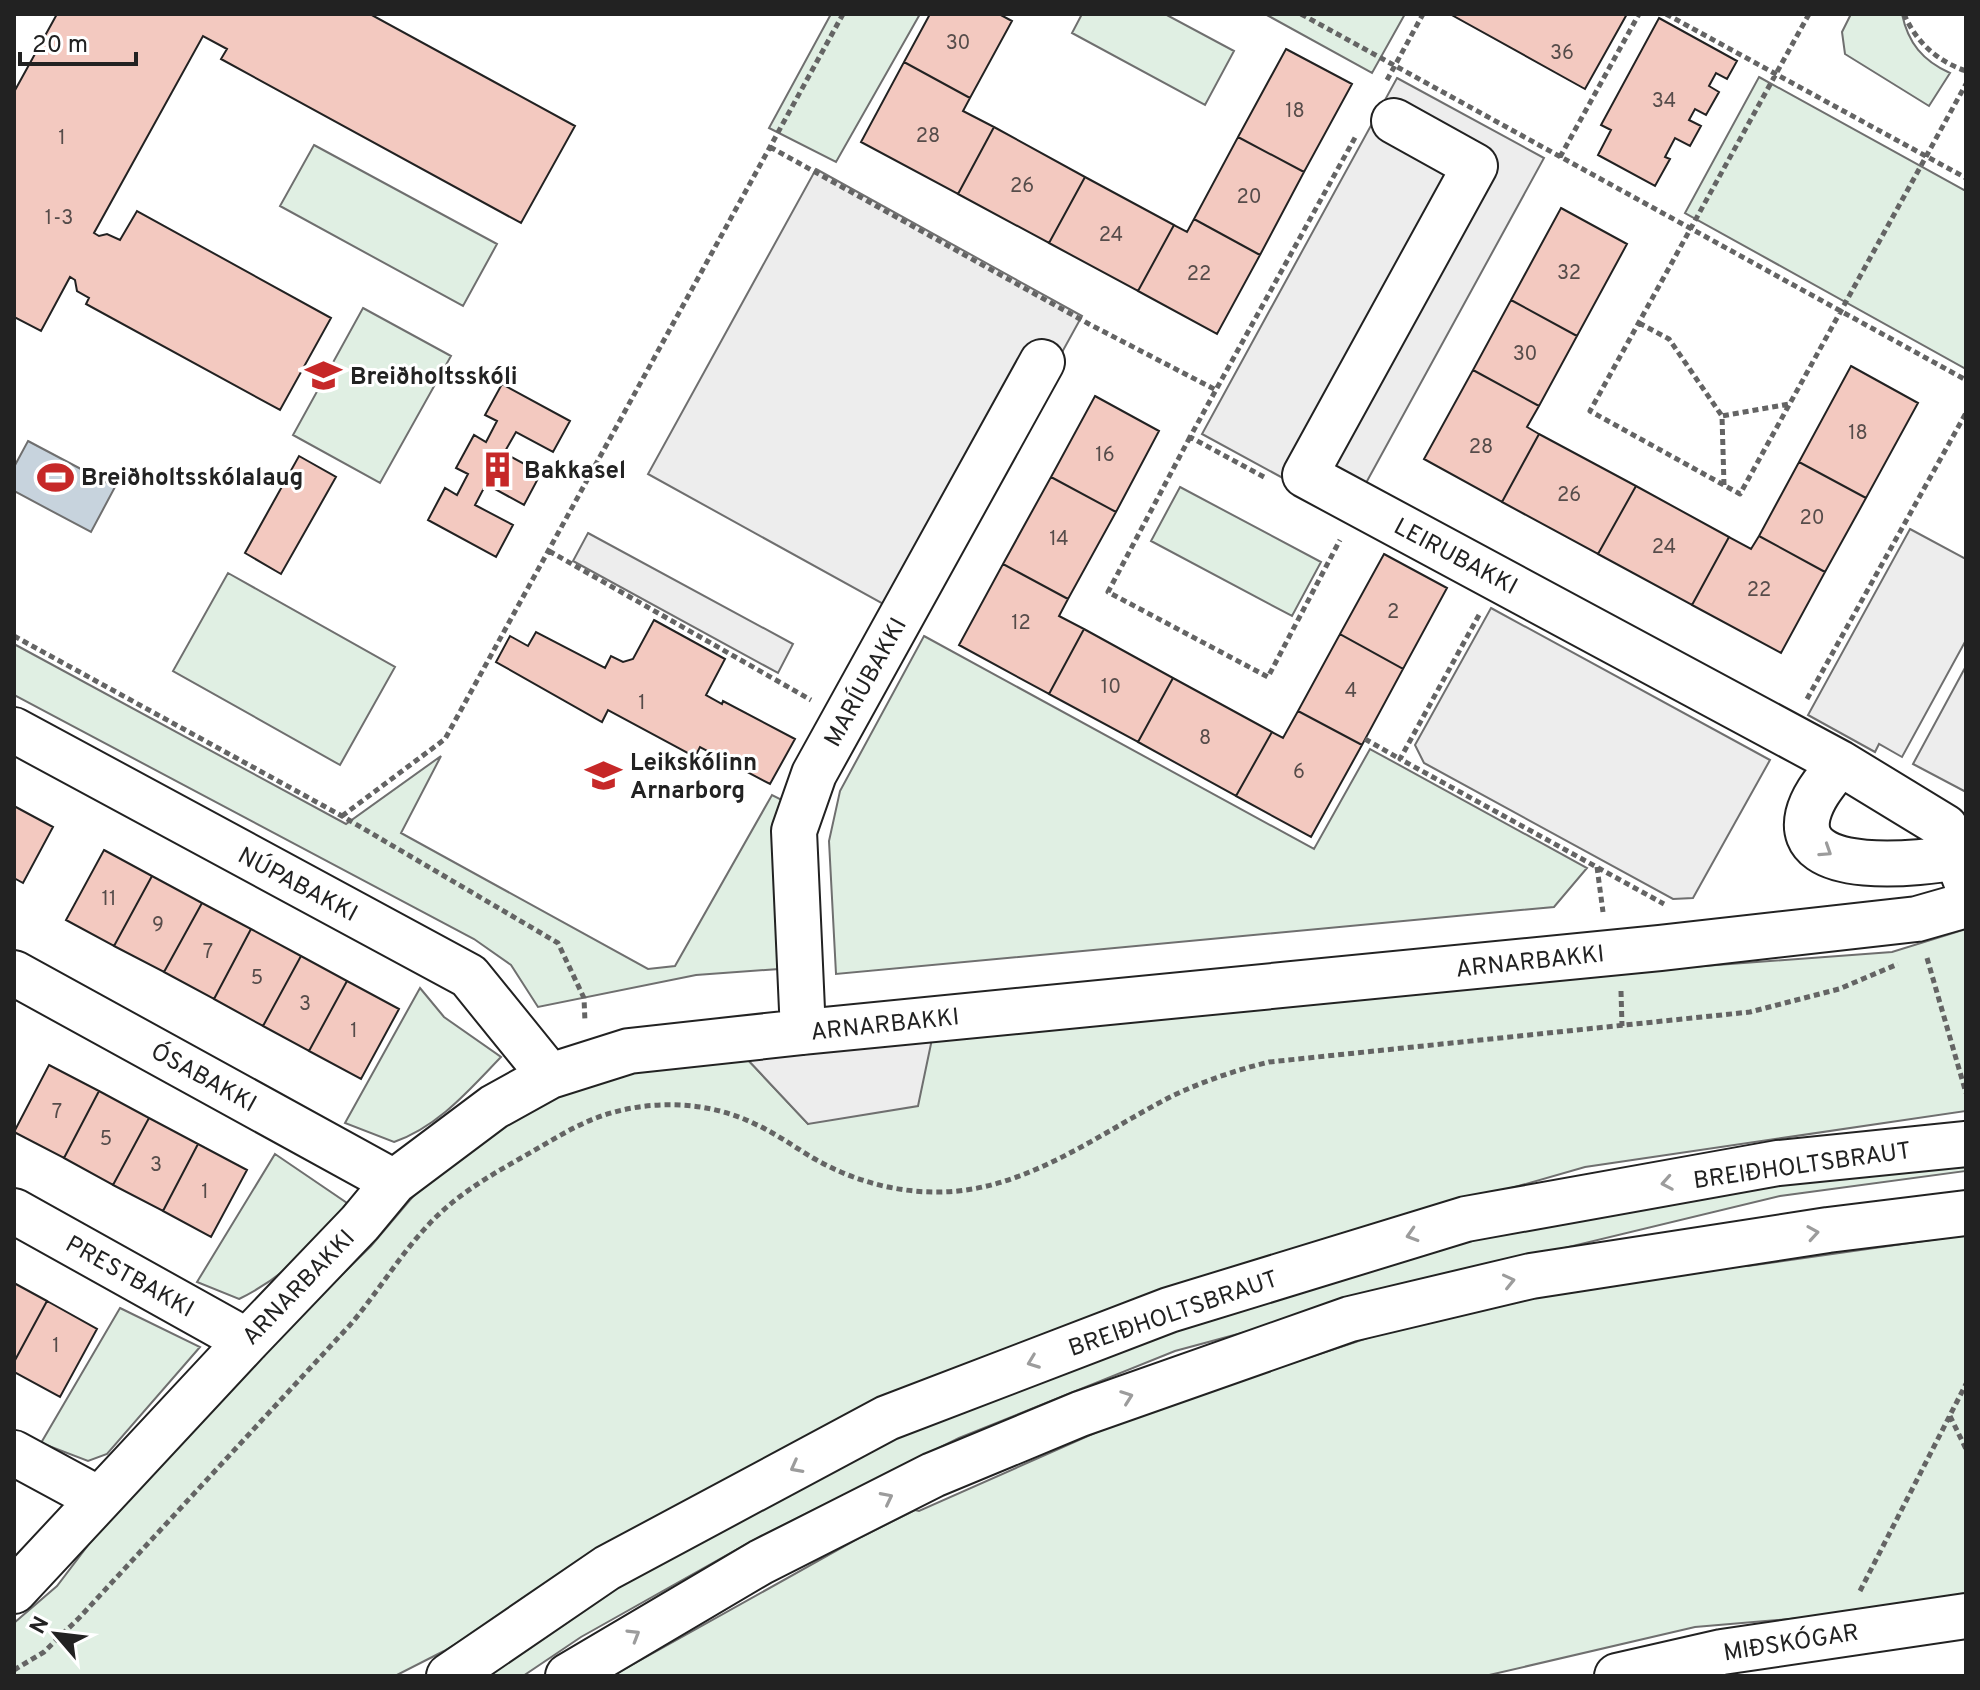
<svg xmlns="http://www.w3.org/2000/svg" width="1980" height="1690" viewBox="0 0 1980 1690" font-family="Overpass,sans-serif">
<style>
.green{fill:#e0efe3;stroke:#6f6f6f;stroke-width:2}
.parking{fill:#ededed;stroke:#6f6f6f;stroke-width:2}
.water{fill:#c7d3dd;stroke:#6f6f6f;stroke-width:2}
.building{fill:#f3c9c0;stroke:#222;stroke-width:2}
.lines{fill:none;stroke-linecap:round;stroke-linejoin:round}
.minor-casing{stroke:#222;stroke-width:48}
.major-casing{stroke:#222;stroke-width:48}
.path{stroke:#646464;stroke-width:5;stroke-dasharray:6 4;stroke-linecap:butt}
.minor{stroke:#fff;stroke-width:44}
.major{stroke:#fff;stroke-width:44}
.oneway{stroke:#9c9c9c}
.labels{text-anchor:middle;stroke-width:6;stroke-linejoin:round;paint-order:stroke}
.number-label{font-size:20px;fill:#564c4a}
.poi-label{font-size:24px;font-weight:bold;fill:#222;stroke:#fff;text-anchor:start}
.street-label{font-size:24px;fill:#222;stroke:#fff}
</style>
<rect width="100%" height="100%" fill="#fff"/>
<path class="green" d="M831,14h89l-84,148 -67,-34z
M1082,14h83l69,37 -29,54 -133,-72z
M1265,14h140l-33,59z
M1851,14h51c6,29 21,47 48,59l-21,33 -84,-52 -3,-22z
M1759,77l207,114v178l-281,-156z
M314,145l183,99 -34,62 -183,-100z
M363,308l88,48 -71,127 -87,-48z
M1180,487l141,75 -29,54 -141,-75z
M228,573l167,94 -55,98 -167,-94z
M924,636l390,213 56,-100 217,119 -33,39 -718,67 -7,-133 11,-50z
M14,644l332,180 95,-68 -40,77 247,136 27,-3 97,-171 18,9 -11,165 -83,6 -158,32 -27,-42 -37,-26 -460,-244z
M1966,929v182l-381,56 -332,95 -491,198 -318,191 -49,25h-381v-53l43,-37 57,-75 191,-200 66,-65 66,-78 84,-56 76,-36 117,-23 34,7 60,64 124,-85 545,-56 415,-31z
M420,988l24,29 57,40c-32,33 -62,69 -107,85l-49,-19z
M275,1154l72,49c-34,42 -59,72 -108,96l-42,-17z
M1966,1164v7l-186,25 -278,67 -327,88 -216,87 -198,98 -180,101 -58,39h-40l125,-89 225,-124 382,-151 217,-63 181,-38 174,-30z
M1966,1235v369l-271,23 -210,49h-873l249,-139 54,-27 4,1 214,-95 331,-110 244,-49 40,9z
M120,1308l80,39 -93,107 -19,7 -47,-18z"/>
<path class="parking" d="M1397,78l147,80 -195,356 -147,-80z
M816,169l266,147 -168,305 -266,-147z
M1910,529l56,30v81l-64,117 -23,-13 -4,8 -67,-37z
M588,533l205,111 -15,29 -205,-112z
M1491,608l279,152 -77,138 -20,1 -249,-136 -9,-18z
M1966,666v126l-53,-28z
M932,1039l-14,67 -110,18 -60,-64z"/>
<path class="water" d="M28,441l87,46 -24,45 -77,-41v-24z"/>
<path class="building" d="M57,14h313l205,112 -54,97 -300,-164 6,-10 -24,-13 -109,197 5,3 8,-2 13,6 17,-29 194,107 -51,92 -194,-106 3,-6 -12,-7 -2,-11 -5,-3 -29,54 -27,-14v-225z
M930,14h69l13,7 -42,77 -66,-36z
M1450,14h177l-42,75z
M1659,18l78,43 -10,18 -11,-6 -7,13 10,6 -13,23 -11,-6 -6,11 12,6 -11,20 -15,-8 -10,19 5,2 -15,27 -57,-31 13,-25 -10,-5z
M1286,49l66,35 -48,88 -66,-35z
M904,62l66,36 -7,13 31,16 -36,67 -97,-52z
M994,127l91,50 -36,66 -91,-49z
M1238,137l66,35 -44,83 -66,-36z
M1085,177l89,48 -36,66 -89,-48z
M1561,208l66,36 -50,92 -66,-36z
M1194,219l66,36 -43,79 -79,-43 36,-66 13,7z
M1511,300l66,36 -38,70 -66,-36z
M1851,366l67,37 -52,95 -67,-36z
M1473,370l66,36 -12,21 12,7 -37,68 -78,-43z
M502,384l68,37 -17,31 -37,-20 -12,21 37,20 -17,32 -38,-21 -11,21 38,20 -17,32 -68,-37 17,-32 12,7 11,-21 -12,-6 18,-33 12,7 11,-21 -12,-6z
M1095,396l64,35 -43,81 -65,-35z
M1539,434l97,52 -38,68 -96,-52z
M299,456l37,21 -55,97 -36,-21z
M1799,462l67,36 -41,74 -66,-36z
M1051,477l65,35 -48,87 -65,-35z
M1636,486l93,51 -37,68 -94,-51z
M1759,536l66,36 -44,81 -89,-48 37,-68 22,12z
M1384,554l63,34 -44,81 -63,-35z
M1003,564l65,35 -9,17 25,13 -35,65 -90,-49z
M654,620l71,39 -19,36 16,9 1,-3 72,38 -25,45 -70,-37 -5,10 -87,-47 -6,12 -106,-60 14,-26 18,10 8,-14 69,36 6,-12 12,6 10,-3z
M1084,629l89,49 -35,64 -89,-48z
M1340,634l63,35 -41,76 -64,-34z
M1173,678l99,54 -36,64 -98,-54z
M1298,711l64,34 -51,92 -75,-41 36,-64 11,6z
M14,806l39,21 -30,56 -9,-5z
M104,850l48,26 -38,70 -48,-26z
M152,876l50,27 -38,69 -50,-26z
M202,903l49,26 -37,70 -50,-27z
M251,929l50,27 -38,70 -49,-27z
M301,956l46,25 -38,70 -46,-25z
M347,981l52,28 -38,70 -52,-28z
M49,1065l50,26 -35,67 -50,-26z
M99,1091l50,27 -36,67 -49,-27z
M149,1118l49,26 -35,67 -50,-26z
M198,1144l49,26 -36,67 -48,-26z
M14,1283l33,18 -33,61z
M47,1301l50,28 -37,68 -46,-25v-10z"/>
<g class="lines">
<defs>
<path id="minor" d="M1394,121l81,45 -170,309 535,288 105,64 21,54
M14,730l455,246 81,100
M1840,763c-13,17 -27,32 -32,52 -15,65 117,48 150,42
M14,973l380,209
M803,1032l-9,-201 20,-57 228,-412
M14,1211l233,130
M14,1453l85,46
M14,1591l233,-250 113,-118 34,-41 100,-75 56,-31 79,-25 174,-19 857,-84 257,-29 49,-14
M1617,1676l105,-24 244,-36"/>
<path id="major" d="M449,1676l158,-108 280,-150 282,-108 297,-91 312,-56 188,-19
M568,1676l193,-114 172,-87 147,-61 270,-95 181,-43 297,-46 138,-17"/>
</defs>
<use href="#minor" class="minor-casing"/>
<use href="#major" class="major-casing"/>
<path class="path" d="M1301,14l665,366
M1666,14l300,164
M1809,14l-219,397 150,83 226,-410
M1904,14c12,28 33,47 62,57
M1387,80l36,-66
M770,147l319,177 127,66
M1560,157l79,-143
M1639,323l30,16 53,77
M1190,437l-82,155 160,85 72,-137
M1264,477l-74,-40 167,-303
M1724,485l-2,-69 67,-12
M549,551l262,149
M1479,615l-79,144 264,145
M14,636l328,180 216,127 26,55 1,24
M1807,699l159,-286
M1365,739l35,20
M342,816l103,-77 398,-725
M1597,867l6,45
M1927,958l39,135
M1621,991l1,35
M1950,1416l16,33
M1860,1591l106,-207
M14,1670l30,-18 35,-34 271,-293c30,-35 53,-76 87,-109 25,-24 54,-41 84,-58 25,-14 49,-30 75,-40 50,-19 111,-18 159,6 20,9 38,22 58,34 43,25 94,38 145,33 78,-8 146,-60 214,-95 32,-15 64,-26 97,-34l481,-50 89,-23 59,-25"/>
<use href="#minor" class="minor"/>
<use href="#major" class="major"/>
</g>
<defs><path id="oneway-chevron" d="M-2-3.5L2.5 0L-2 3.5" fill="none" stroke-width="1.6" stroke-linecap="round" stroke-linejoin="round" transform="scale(2)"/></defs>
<g class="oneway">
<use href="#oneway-chevron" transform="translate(1826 851) rotate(33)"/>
<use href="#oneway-chevron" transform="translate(1667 1183) rotate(170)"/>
<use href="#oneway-chevron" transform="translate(1813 1233) rotate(-9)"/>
<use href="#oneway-chevron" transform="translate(1412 1235) rotate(163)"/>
<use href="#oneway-chevron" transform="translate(1509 1281) rotate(-13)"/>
<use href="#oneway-chevron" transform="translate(1033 1362) rotate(159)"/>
<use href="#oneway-chevron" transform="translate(1127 1397) rotate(-20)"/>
<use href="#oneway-chevron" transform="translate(796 1467) rotate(152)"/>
<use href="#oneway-chevron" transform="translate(887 1498) rotate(-27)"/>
<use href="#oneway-chevron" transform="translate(634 1635) rotate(-31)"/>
</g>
<defs>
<symbol id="school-bare" viewBox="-9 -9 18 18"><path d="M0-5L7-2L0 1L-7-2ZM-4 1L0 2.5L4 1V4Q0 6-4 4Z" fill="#c62828" stroke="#fff" stroke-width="2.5" paint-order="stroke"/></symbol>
<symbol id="building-bare" viewBox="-9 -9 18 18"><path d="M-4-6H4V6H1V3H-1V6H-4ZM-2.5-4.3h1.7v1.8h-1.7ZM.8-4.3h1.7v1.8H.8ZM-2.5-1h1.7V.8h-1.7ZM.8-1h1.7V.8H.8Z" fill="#c62828" stroke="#fff" stroke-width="2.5" paint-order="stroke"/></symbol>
<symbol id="stadium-bare" viewBox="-9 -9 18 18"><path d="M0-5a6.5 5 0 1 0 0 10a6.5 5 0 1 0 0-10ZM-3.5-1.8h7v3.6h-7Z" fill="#c62828" stroke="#fff" stroke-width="2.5" paint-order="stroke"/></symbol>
</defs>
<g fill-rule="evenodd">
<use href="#school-bare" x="298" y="350" width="51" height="51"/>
<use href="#building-bare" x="472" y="444" width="51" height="51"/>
<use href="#stadium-bare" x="30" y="452" width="51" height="51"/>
<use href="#school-bare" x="578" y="750" width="51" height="51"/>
</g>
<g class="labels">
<g class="number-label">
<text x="958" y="49">30</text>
<text x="1562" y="59">36</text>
<text x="1664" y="107">34</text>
<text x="1295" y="117">18</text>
<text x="928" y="142">28</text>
<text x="62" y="144">1</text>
<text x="1022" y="192">26</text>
<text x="1249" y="203">20</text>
<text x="59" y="224">1-3</text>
<text x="1111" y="241">24</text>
<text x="1569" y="279">32</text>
<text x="1199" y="280">22</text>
<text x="1525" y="360">30</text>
<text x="1858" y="439">18</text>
<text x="1481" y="453">28</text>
<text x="1105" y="461">16</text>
<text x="1569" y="501">26</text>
<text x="1812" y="524">20</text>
<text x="1059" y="545">14</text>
<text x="1664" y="553">24</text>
<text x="1759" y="596">22</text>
<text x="1393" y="618">2</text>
<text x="1021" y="629">12</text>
<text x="1111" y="693">10</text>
<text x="1351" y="697">4</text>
<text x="642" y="709">1</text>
<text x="1205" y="744">8</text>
<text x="1299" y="778">6</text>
<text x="109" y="905">11</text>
<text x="158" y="931">9</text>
<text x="208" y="958">7</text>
<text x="257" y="984">5</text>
<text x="305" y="1010">3</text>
<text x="354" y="1037">1</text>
<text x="57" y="1118">7</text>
<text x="106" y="1145">5</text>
<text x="156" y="1171">3</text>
<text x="205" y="1198">1</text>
<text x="56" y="1352">1</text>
</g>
<g class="poi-label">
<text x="350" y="384">Breiðholtsskóli</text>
<text x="524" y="478">Bakkasel</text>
<text x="81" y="485">Breiðholtsskólalaug</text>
<text x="630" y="770">Leikskólinn<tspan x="630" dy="28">Arnarborg</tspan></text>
</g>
<g class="street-label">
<text transform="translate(1456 556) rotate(28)" y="8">LEIRUBAKKI</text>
<text transform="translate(865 682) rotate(-61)" y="8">MARÍUBAKKI</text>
<text transform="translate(298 884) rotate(28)" y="8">NÚPABAKKI</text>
<text transform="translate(1530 961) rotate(-6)" y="8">ARNARBAKKI</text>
<text transform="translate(885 1024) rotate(-6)" y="8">ARNARBAKKI</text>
<text transform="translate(204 1077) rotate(29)" y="8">ÓSABAKKI</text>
<text transform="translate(1802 1165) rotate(-8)" y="8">BREIÐHOLTSBRAUT</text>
<text transform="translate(130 1276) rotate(29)" y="8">PRESTBAKKI</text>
<text transform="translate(298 1287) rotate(-46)" y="8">ARNARBAKKI</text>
<text transform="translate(1173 1313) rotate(-19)" y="8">BREIÐHOLTSBRAUT</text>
<text transform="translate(1791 1642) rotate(-9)" y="8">MIÐSKÓGAR</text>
</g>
</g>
<rect width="1980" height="1690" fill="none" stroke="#222222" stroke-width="32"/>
<g transform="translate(56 1634) rotate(298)" stroke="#ffffff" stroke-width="6" paint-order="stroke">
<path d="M0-6L14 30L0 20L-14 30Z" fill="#222222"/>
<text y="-12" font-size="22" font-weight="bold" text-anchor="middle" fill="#222222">N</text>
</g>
<path d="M20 52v12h116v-12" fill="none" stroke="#222222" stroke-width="4"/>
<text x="32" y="52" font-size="24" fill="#222222" stroke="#ffffff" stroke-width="6" paint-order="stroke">20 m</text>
</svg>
